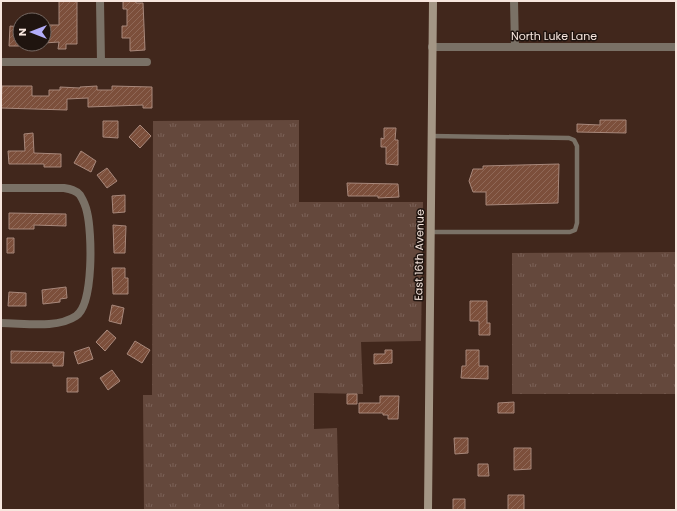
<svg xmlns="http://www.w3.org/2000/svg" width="677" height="511" viewBox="0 0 677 511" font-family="Poppins,sans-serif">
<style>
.grass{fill:url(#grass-tufts)}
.building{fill:url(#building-hatch);stroke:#a8887b}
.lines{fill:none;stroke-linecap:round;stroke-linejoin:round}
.lane{stroke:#7a7166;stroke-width:4.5}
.street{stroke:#7a7166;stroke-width:8}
.secondary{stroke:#a49685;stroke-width:8}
.labels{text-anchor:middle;stroke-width:3;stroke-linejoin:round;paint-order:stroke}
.street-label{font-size:11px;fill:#f7e6de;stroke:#1f140f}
</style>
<defs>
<pattern id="grass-tufts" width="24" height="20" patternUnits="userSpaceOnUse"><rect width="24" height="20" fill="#64483c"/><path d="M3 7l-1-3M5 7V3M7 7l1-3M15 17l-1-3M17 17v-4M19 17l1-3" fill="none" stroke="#7b6258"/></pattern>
<pattern id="building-hatch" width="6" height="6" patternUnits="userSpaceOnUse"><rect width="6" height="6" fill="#7c4f3b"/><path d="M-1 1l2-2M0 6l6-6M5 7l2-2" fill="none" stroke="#8f6857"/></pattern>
</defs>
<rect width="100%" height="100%" fill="#41271c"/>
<path class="grass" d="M299,120v82h124l-2,139 -60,1 2,52 -49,-1v36l23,-1 2,82h-195l-1,-115h9l1,-274z
M676,252v142h-164v-141z"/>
<path class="building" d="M59,1h18v43h-11v5h-8l1,-7 -15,1v-18h15z
M123,1h13v2h7l2,47 -15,1v-13h-8v-12h5v-17h-4z
M10,26l10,1 -1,19h-10z
M2,86h30v10h17v-6h11v-3l20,1v-1l17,-1v4h15v-4l40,1v21h-9v-3l-55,2v-9l-21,1v11l-66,-2z
M600,120h26v13l-49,-1v-8l23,1z
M103,121h15v17l-15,-1z
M140,125l11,11 -11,12 -11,-11z
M384,128h12l-1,12h3v25l-12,-1v-17h-5v-9l3,1z
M33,133l1,20 27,1v13h-17v-3h-35l-1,-13h17l-1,-17z
M81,151l15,10 -5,11 -17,-9z
M559,164l-1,39 -72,2v-13h-13l-4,-11 4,-12h10v-3z
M107,168l10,13 -10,7 -10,-13z
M347,183l51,1 1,13 -21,1v-2h-30z
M125,195v17l-12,1 -1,-17z
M9,213l57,1v12l-32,-1v4h-25z
M113,225l13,1 -1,27h-11z
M7,238h7v15h-7z
M112,268h13v10h3v16h-15z
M66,287l1,11 -7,1v3l-17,2 -1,-14z
M9,292l17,1v13h-18z
M470,301h17v22h3v12h-11v-14h-9z
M112,305l12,3 -3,16 -12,-3z
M107,330l9,8 -11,13 -9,-9z
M135,341l15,9 -8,13 -15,-9z
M89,347l4,12 -15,5 -4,-12z
M385,350h7v13l-18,1v-10h11z
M466,350h13v16h9v13l-27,-1 1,-12h4z
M11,351l53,1 -1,14h-10v-3h-42z
M112,370l8,11 -12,9 -8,-12z
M67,378h11v14h-11z
M347,394h10v10h-10z
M380,396h19l-1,23h-10v-4h-5v-2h-24v-10h21z
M514,402v11h-16v-10z
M454,438h14v15l-13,1z
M514,448h17v21l-17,1z
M478,464h10l1,12h-11z
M508,495h16v15h-16z
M453,499h12v11h-12z"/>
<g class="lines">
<path class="lane" d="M431,232h139l5,-2 2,-7v-77l-3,-6 -5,-2 -138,-2"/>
<path class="street" d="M100,1l1,61
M514,1l1,46
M432,47h244
M1,62h146
M1,188h63c6,1 12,2 16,7 3,5 6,12 7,17 5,20 7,92 -11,104 -19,13 -52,7 -75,7"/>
<path class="secondary" d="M428,510l5,-509"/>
</g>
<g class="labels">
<g class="street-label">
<text x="554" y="40">North Luke Lane</text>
<text transform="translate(419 255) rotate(-89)" y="4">East 16th Avenue</text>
</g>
</g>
<rect width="677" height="511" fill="none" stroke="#f7e6de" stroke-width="4"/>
<g transform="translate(32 32) rotate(270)"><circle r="19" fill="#1f140f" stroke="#756862"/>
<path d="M0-3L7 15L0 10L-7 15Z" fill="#b3adf9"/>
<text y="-6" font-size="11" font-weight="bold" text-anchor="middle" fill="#f7e6de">N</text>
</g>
</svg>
